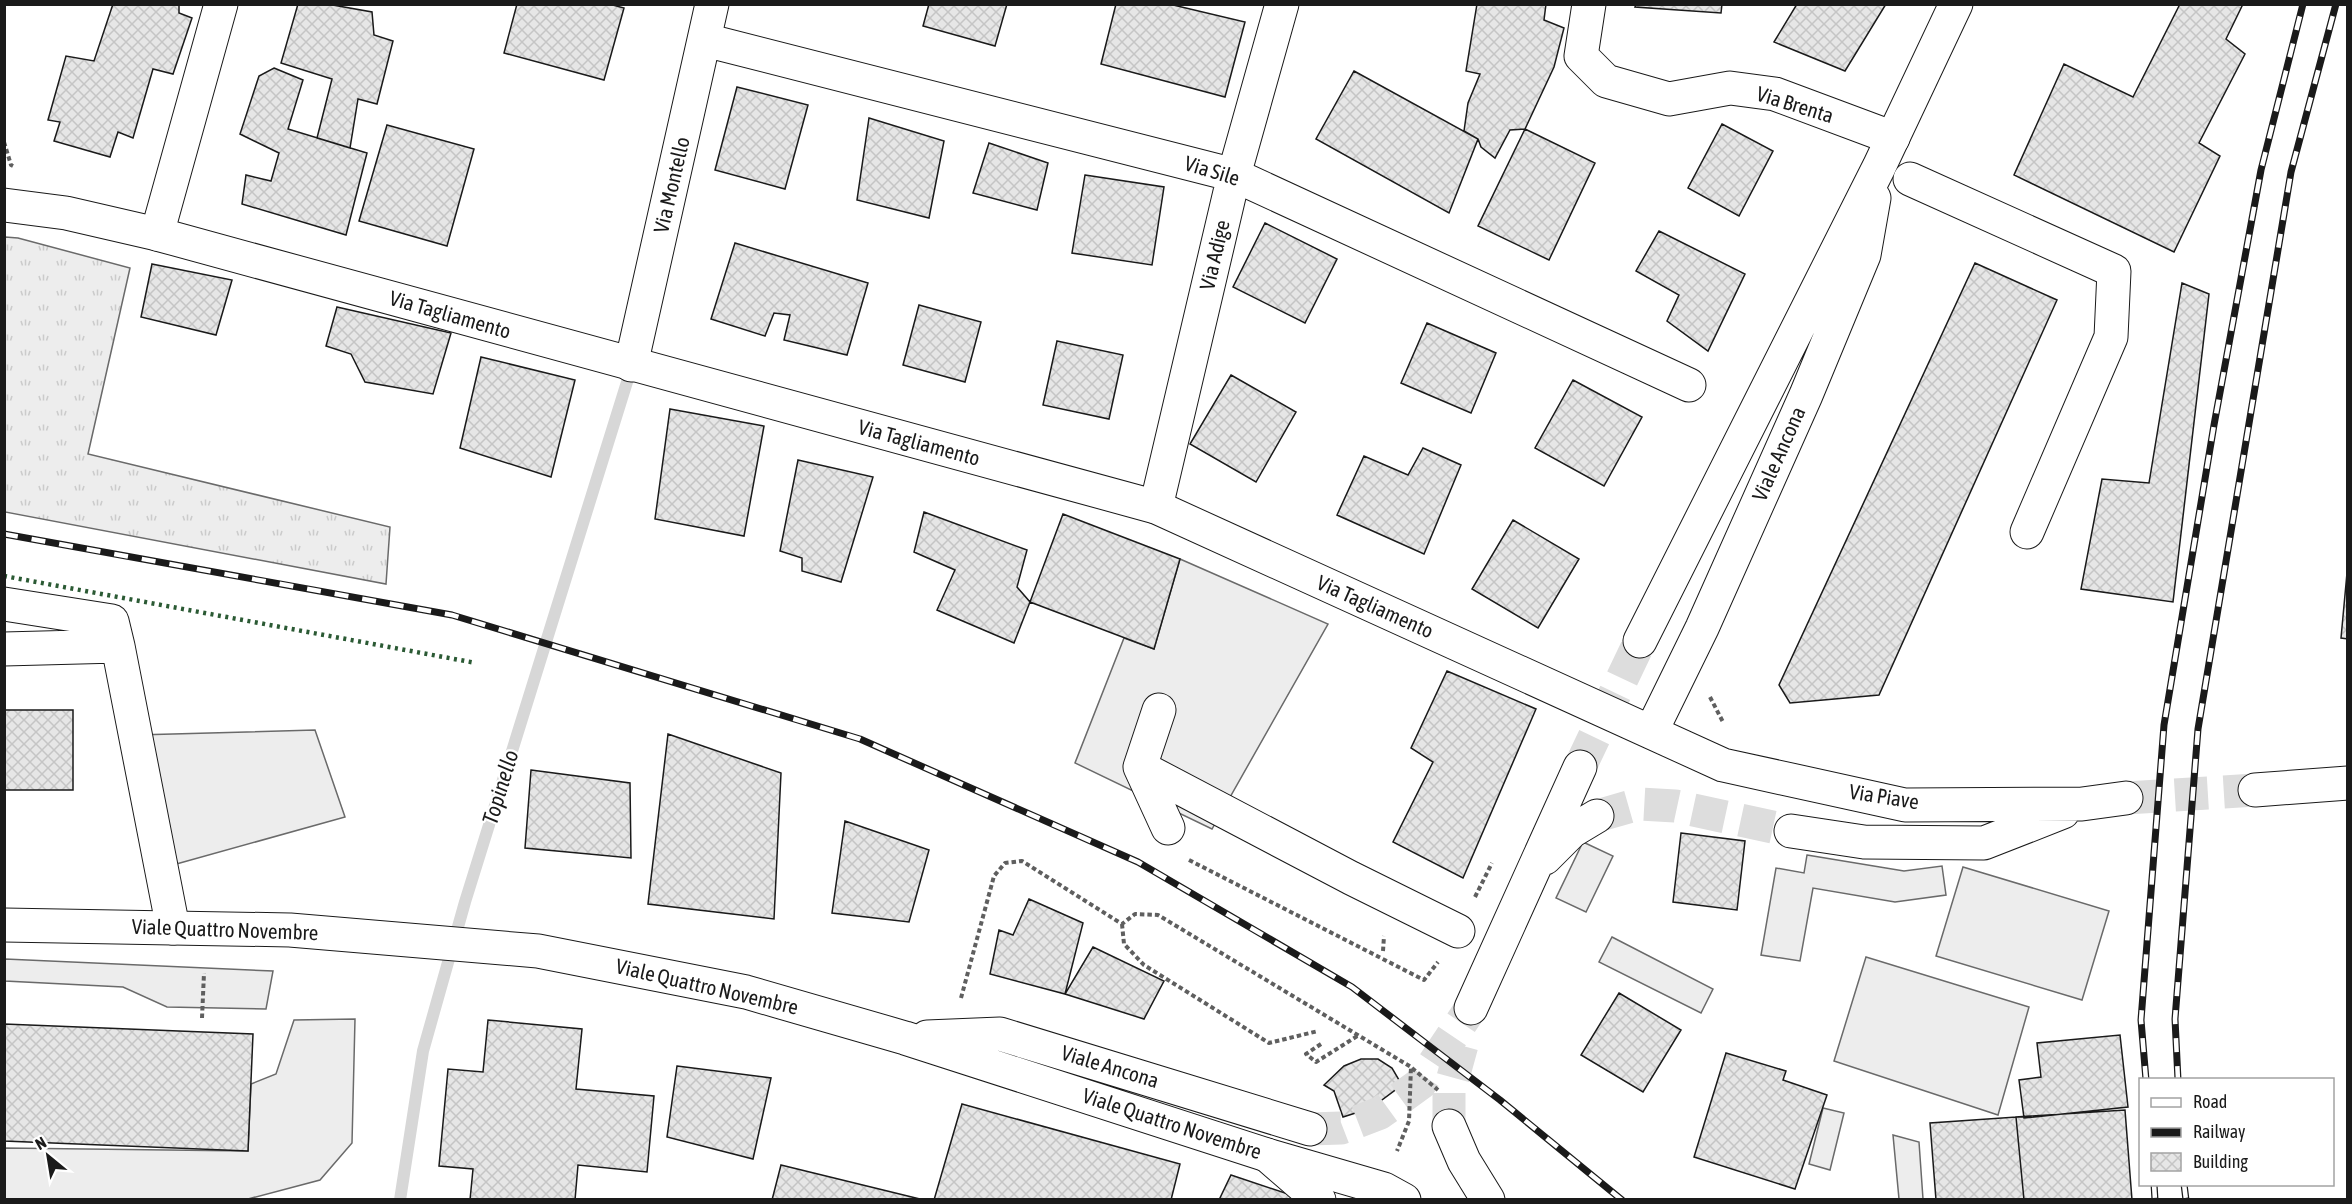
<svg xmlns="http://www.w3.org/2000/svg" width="2352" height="1204" viewBox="0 0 2352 1204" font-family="'Asap Condensed',sans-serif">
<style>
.grass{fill:url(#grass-tufts);stroke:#6a6a6a;stroke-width:1.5}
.built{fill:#ededed;stroke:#6a6a6a;stroke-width:1.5}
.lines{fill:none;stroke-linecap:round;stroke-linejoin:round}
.stream{stroke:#d7d7d7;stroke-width:12}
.building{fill:url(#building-cross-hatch);stroke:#1a1a1a;stroke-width:1.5}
.major-tunnel{stroke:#ddd;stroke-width:33;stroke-dasharray:33 16;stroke-linecap:butt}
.minor-casing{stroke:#1a1a1a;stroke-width:35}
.major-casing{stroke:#1a1a1a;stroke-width:35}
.path{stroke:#5f5f5f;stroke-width:4;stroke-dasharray:4.5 3;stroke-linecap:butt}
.minor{stroke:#fff;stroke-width:33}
.major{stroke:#fff;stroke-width:33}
.rail-casing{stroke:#1a1a1a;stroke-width:7}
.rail{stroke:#fff;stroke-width:4.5;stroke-dasharray:14;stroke-linecap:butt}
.hedge{stroke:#2b5a34;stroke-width:4.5;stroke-dasharray:3 4.5;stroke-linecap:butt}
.labels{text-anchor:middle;stroke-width:4.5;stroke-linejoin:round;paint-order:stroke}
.street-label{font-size:21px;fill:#1a1a1a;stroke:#fff}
.water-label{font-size:22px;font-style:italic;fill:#1a1a1a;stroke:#fff}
</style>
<defs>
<pattern id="grass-tufts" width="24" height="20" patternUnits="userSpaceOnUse" patternTransform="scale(1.5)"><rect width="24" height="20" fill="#ededed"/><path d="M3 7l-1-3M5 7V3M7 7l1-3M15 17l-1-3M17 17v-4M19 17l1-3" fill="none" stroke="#cbcbcb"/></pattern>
<pattern id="building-cross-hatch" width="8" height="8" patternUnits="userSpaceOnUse" patternTransform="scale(1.5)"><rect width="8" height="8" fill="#e6e6e6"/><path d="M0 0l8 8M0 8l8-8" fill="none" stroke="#c5c5c5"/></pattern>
</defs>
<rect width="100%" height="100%" fill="#fff"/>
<path class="grass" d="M5,237l13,1 112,30 -42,186 302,73 -4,57 -381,-72z"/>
<path class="built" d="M1180,559l148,65 -116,205 -137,-66 49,-125 30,11z
M315,730l30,87 -183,51 -26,-133z
M1583,842l30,14 -27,56 -30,-14z
M1807,855l97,16 38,-5 4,29 -51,7 -82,-14 -13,73 -39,-6 15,-87 28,5z
M1963,867l146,44 -27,89 -146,-44z
M1612,937l101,52 -12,24 -102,-51z
M1866,957l163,50 -31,108 -164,-54z
M5,959l268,12 -7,38 -99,-2 -44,-20 -118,-6z
M355,1019l-3,124 -32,37 -72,19 -243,1v-52l243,3 3,-67 25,-10 18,-54z
M1823,1108l21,5 -14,57 -21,-6z
M1893,1135l26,7 4,57h-24z"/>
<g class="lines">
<path class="stream" d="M400,1200l23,-149 42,-149 162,-520"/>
</g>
<path class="building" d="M113,4h66v9l13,5 -19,56 -20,-5 -20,69 -15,-6 -8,25 -56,-16 6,-19 -12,-2 18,-64 28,5z
M298,4h29l45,8 2,23 19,6 -16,63 -19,-5 -8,49 -33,-10 15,-59 -51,-16z
M517,4h92l15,4 -20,72 -100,-27z
M929,4h78l-12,42 -72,-20z
M1116,4h53l76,18 -20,75 -124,-33z
M1477,4h69l-2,16 20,8 -10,39 -29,62 -15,1 -15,28 -14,-11 -3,-8 -14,-8 4,-28 12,-29 -14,-3z
M1636,4h86l-1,9 -86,-6z
M1797,4h89l-41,67 -71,-29z
M2180,4h63l-17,35 19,15 -46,89 21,13 -46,96 -160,-77 50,-111 69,33z
M274,68l29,12 -15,49 79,24 -21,82 -104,-31 4,-29 25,6 8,-28 -39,-19 19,-58z
M1354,71l124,68 -29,74 -133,-74z
M737,87l71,18 -23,84 -70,-19z
M869,118l75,23 -15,77 -72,-18z
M1722,124l51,27 -34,65 -51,-28z
M387,125l87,24 -27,97 -88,-25z
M1525,129l70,34 -46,97 -71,-34z
M989,143l59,20 -11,47 -64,-17z
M1085,175l79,12 -12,78 -80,-12z
M1265,223l72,36 -32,64 -72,-36z
M1659,231l86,43 -37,77 -41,-30 12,-26 -43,-24z
M735,243l133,40 -21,72 -63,-15 6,-25 -16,-2 -9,23 -54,-17z
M1975,263l82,37 -178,395 -89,8 -11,-18z
M152,264l80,16 -16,55 -75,-18z
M2182,283l27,11 -36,308 -92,-13 21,-110 47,4z
M919,305l62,17 -16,60 -62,-17z
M337,307l114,26 -18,61 -68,-12 -14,-28 -25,-8z
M1427,323l69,30 -25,60 -70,-30z
M1057,341l66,14 -14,64 -66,-14z
M481,357l94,23 -24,97 -91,-29z
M1231,375l65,37 -40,70 -66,-38z
M1573,380l69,37 -38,69 -69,-38z
M670,409l94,17 -20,110 -89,-17z
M1423,448l38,17 -37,89 -87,-39 27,-59 44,19z
M798,460l75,17 -32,105 -39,-11v-13l-22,-7z
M924,512l103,38 -10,37 13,15 -16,41 -77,-33 18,-40 -41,-18z
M1063,514l117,45 -26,90 -124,-47z
M1513,520l66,39 -41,69 -66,-39z
M2348,562v77l-7,-1z
M1447,671l89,38 -73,169 -70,-36 40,-80 -22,-14z
M4,710h69v80h-69z
M668,734l113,39 -7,146 -126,-15z
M531,770l99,13 1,75 -106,-10z
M845,821l84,29 -20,72 -77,-9z
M1681,833l64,8 -8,69 -64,-8z
M1029,899l54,24 -18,71 -75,-20 9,-44 14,5z
M1093,947l71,34 -20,38 -79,-25z
M1619,993l62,37 -38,62 -62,-37z
M488,1020l94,9 -6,60 78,7 -7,76 -69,-7 -3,35h-105l3,-31 -34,-3 9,-97 35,3z
M4,1024l249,10 -5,117 -244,-10z
M2120,1035l8,72 -104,11 -5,-38 22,-3 -4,-34z
M1726,1053l60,18 -3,9 44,15 -32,94 -101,-32z
M1361,1059h17l14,9 10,17 -31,23 -28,9 -9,-26 -10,-6 20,-19z
M677,1066l94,12 -18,81 -86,-22z
M962,1104l218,60 -9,36h-237z
M2125,1110l7,90h-108l-8,-83z
M2016,1117l8,83h-88l-6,-77z
M781,1165l143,35h-152z
M1231,1175l66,22 -1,3h-77z"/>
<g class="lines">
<path class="major-tunnel" d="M1580,767l60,-126
M2126,798l129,-8
M1597,816l42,-12 36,2 116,25
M1449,1126v-34l16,-58
M1310,1129l31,-1 39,-15 40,-29 51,-76"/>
<defs>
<path id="minor" d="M1589,4l-8,52 25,25 63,18 61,-11 45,6 118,44
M705,40l529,135 455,210
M1910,179l204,92 -3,66 -84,195
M157,234l64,-230
M631,365l81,-361
M1156,507l78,-332 48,-171
M4,604l108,17 6,25
M4,649l114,-3 55,282
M1159,710l-19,57 211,111 107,53
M1140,767l28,61
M1267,1155l52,45"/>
<path id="major" d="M4,205l62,8 91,21 999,273 567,258 182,40 177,-1 44,-6
M1640,641l239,-474 77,-163
M1651,732l51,-104 104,-233 58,-140 10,-57
M2255,790l93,-7
M1791,831l73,11 120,1 79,-31
M1545,858l27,-27 25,-15
M4,925l286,5 248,21 208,41 159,46 362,117 117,34 20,11
M1471,1008l109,-241
M927,1037l73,-3 310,95
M1449,1126l15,35 24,39"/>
</defs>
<use href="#minor" class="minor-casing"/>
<use href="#major" class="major-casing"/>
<path class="path" d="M4,142l7,23 2,1
M1710,697l13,25
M1189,860l235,120 14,-18
M1475,897l17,-34
M1122,924l2,20 20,21 125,78 49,-12
M1383,951l1,-15
M961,998l33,-122 11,-13 17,-2 100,63 13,-10 23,1 253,152 -2,54 -12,30
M202,1018l2,-45
M1321,1044l-15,10 10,8 43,-27
M1412,1068l26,22"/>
<use href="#minor" class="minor"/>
<use href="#major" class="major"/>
<defs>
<path id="rail" d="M4,534l448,81 408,124 278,123 214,125 148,113 122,100
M2146,1080l-5,-60 23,-295 50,-300 47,-255 42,-166
M2178,1080l-3,-61 23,-290 93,-557 45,-168
M2154,1184l1,16
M2184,1184l2,16"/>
</defs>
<use href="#rail" class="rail-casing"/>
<use href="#rail" class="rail"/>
<path class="hedge" d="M4,576l472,87"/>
</g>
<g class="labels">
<g class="street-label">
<text transform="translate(1795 105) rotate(17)" y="7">Via Brenta</text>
<text transform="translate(1212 171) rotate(17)" y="7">Via Sile</text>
<text transform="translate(672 185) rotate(-77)" y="7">Via Montello</text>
<text transform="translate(1215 255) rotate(-77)" y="7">Via Adige</text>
<text transform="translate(450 315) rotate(16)" y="7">Via Tagliamento</text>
<text transform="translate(919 443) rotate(15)" y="7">Via Tagliamento</text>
<text transform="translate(1779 454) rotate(-66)" y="7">Viale Ancona</text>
<text transform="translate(1375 607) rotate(24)" y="7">Via Tagliamento</text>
<text transform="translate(1884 797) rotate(9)" y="7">Via Piave</text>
<text transform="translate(225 930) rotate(2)" y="7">Viale Quattro Novembre</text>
<text transform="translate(707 987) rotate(13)" y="7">Viale Quattro Novembre</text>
<text transform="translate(1110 1067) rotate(17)" y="7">Viale Ancona</text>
<text transform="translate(1172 1124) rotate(18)" y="7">Viale Quattro Novembre</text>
</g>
<g class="water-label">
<text transform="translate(500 787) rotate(-73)" y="8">Topinello</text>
</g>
</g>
<rect width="2352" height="1204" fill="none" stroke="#1a1a1a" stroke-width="12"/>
<rect x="2139" y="1078" width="195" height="108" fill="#ffffff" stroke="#a3a3a3" stroke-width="1.5"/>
<rect x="2151" y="1098" width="30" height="9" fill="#ffffff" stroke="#a3a3a3" stroke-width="1.5"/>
<text x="2193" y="1108" font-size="18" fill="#1a1a1a">Road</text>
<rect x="2151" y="1128" width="30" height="9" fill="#1a1a1a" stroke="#a3a3a3" stroke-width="1.5"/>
<text x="2193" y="1138" font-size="18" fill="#1a1a1a">Railway</text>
<rect x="2151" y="1153" width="30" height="18" fill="url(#building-cross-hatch)" stroke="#a3a3a3" stroke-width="1.5"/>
<text x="2193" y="1168" font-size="18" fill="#1a1a1a">Building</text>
<g transform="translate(48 1156) rotate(330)" stroke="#ffffff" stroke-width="4.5" paint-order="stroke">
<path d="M0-4.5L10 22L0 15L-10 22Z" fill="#1a1a1a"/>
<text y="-9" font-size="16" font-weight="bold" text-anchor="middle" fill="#1a1a1a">N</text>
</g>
</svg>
